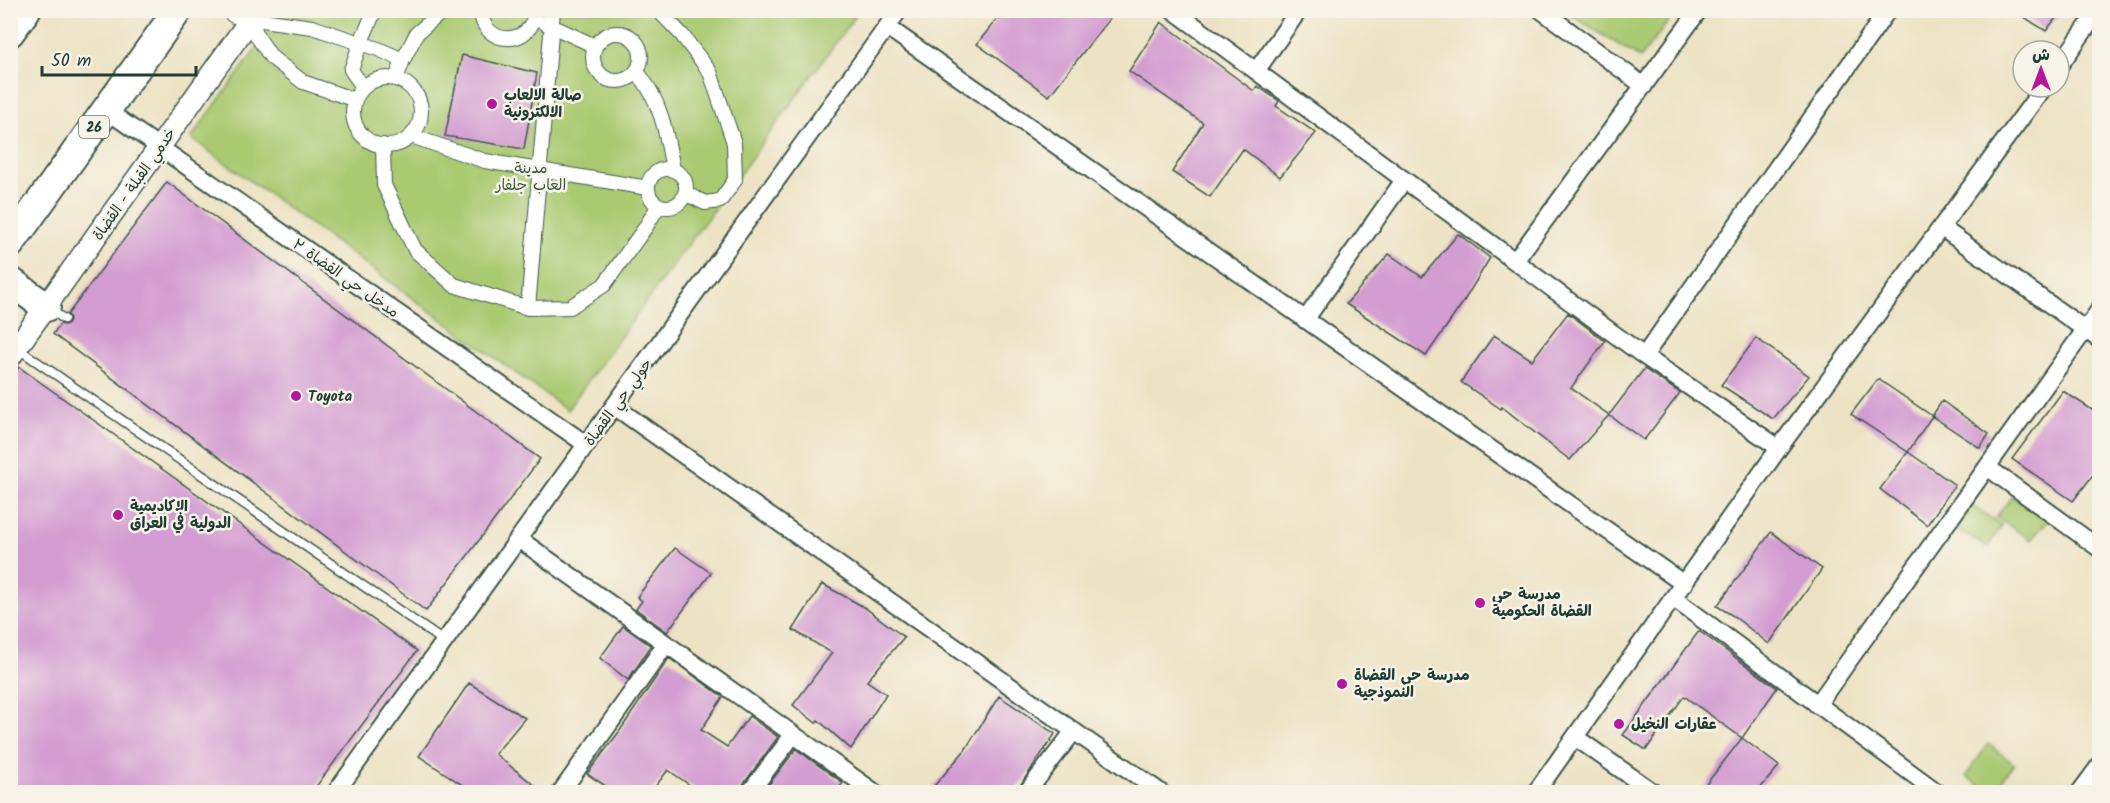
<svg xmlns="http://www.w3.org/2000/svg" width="2110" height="803" viewBox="0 0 2110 803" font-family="Kalam,'Playpen Sans Arabic',sans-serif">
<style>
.green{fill:#aaca72;stroke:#648453;stroke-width:1.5}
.building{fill:#d39cd2}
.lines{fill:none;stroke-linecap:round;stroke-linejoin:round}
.service-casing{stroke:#3e564a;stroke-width:11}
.pedestrian-casing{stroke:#3e564a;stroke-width:16}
.minor-casing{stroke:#3e564a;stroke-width:20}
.tertiary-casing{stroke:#3e564a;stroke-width:24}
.trunk-casing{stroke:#3e564a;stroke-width:32}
.service{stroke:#fff;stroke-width:8}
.pedestrian{stroke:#fff;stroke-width:14}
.minor{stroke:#fff;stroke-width:16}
.tertiary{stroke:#fff;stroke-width:21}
.trunk{stroke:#fff;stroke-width:28}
.poi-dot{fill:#b5179e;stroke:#f7f3e8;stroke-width:2}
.labels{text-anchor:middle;stroke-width:5;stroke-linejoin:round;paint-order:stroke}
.shield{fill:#f7f3e8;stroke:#60746a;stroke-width:1.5}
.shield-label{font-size:14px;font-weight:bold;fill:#1f3d34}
.poi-label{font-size:15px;font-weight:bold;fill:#1f3d34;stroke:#f7f3e8;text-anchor:start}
.park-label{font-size:15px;fill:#3b5940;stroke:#f7f3e8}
.street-label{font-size:15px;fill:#1f3d34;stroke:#f7f3e8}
</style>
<rect width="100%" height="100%" fill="#f7f3e8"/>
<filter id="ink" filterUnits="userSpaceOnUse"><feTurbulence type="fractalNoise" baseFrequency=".0167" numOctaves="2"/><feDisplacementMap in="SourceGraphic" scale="12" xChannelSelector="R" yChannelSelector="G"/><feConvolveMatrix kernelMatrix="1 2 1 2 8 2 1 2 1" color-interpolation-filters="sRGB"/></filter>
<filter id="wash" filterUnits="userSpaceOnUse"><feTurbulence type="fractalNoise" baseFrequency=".008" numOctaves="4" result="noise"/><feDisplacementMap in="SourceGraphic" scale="24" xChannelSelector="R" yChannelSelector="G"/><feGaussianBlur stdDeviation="1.35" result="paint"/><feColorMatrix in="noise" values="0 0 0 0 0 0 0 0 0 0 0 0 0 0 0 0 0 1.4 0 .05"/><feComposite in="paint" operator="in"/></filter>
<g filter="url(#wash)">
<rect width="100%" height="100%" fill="#ede3c4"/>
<path class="green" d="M284,11h575l-292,399 -376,-272z
M1564,11l113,-1v1l-37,47z
M2012,496l37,23 -18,21 -35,-23z
M1971,505l31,20 -14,22 -32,-17z
M1988,744l26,20 -20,28h-4l-24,-16z"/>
<g id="blocks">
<path class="building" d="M1058,10h58l-67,86 -72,-52 26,-33z
M2013,10h49l-16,21z
M1161,22l93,69 3,-5 22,15 -3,5 40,27 -36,44 -37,-28 -33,48 -38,-25 31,-49 -74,-52z
M462,55l75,18 -13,76 -79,-13z
M167,182l373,277 -114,152 -373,-277 7,-10 4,1 5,-2 1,-4 -2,-5z
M1458,234l32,24 -28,46 -36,52 -80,-52 43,-50 33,23z
M1568,313l37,28 -34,47 38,27 -39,45 -68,-53 -1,2 -40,-27 33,-47 38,25z
M1756,338l53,38 -36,43 -52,-34z
M19,367l398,284 -105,141h-302v-413z
M1644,369l36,24 -36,47 -35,-25z
M1878,379l54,37 -24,36 -57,-38z
M2063,391l37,24v51l-27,35 -61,-42z
M1942,401l47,33 -9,14 -48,-32z
M1908,452l47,33 -28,40 -47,-36z
M1771,532l51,37 -53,75 -34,-27 -18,-11z
M675,548l36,25 -44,59 -31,-23 6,-8 -5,-4z
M822,584l42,23 40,30 -37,44 19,13 -35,55 -33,-29 -2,3 -23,-18 39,-52 -39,-23z
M623,626l28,20 -23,34 -28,-22z
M1699,631l78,57 -35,50 -58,-42 -38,54 -23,-15z
M669,658l54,39 -22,33 26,17 22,-31 29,21 -36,49 -2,6h-40l-32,-22 -17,22h-36l-28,-18 32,-42z
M469,683l56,35 -30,36 48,38h-70l-54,-36z
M999,696l56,38 -38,56 -2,2h-86l36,-42z
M1742,738l37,28 -22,26h-57z
M796,749l47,34 -7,9h-73z"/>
</g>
</g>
<g filter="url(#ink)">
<use href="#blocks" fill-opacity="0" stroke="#3e564a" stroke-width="1.5"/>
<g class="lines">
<defs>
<path id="service" d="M49,309l15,10
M17,348l428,294"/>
<path id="pedestrian" d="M481,10c0,37 53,38 54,0
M658,10l24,25 28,37 24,71 1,37 -15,21 -15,2 -20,-10
M228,11l6,5 78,11 66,22 25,11 -7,19
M251,19l6,17 14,21 32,25 52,18
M545,23l50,23
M593 57a24 24 0 1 1 48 0a24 24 0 1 1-48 0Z
M403,60l14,-27 27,-23
M637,72c24,27 30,64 36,98
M353 112a34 34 0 1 1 68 0a34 34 0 1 1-68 0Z
M363,87l-12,-17 9,-26 15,-34
M411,136l74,25 163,27
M383,145l1,40 31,65 39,35 74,23 42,-1 34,-22 41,-57 14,-23
M648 188a19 19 0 1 1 38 0a19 19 0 1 1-38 0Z
M528,308l25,-298"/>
<path id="minor" d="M1173,10l471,346 135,92
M1541,10l103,76
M887,27l797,557
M2059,66l40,-56
M1256,71l43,-61
M106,110l481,335
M1942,228l158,112
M1515,261l184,-251
M1305,320l99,-140
M1644,356l244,-346
M614,406l546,386
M1987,467l113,82
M519,539l355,253
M1673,598l264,194
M1817,705l283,-396
M1575,737l78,55
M336,792l563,-782
M561,792l105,-148
M750,792l43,-57
M1027,792l47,-61
M1536,792l243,-344 265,-361
M2080,792l20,-27"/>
<path id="tertiary" d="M10,357l247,-347"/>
<path id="trunk" d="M10,32l16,-22
M10,244l168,-234
M10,281l36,26"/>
</defs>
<use href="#service" class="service-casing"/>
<use href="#pedestrian" class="pedestrian-casing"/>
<use href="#minor" class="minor-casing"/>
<use href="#tertiary" class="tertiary-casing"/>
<use href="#trunk" class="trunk-casing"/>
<use href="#service" class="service"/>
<use href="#pedestrian" class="pedestrian"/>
<use href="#minor" class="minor"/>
<use href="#tertiary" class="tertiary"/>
<use href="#trunk" class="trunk"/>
</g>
</g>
<g class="poi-dot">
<circle cx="492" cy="104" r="6"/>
<circle cx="296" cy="396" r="6"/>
<circle cx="118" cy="515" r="6"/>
<circle cx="1480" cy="603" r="6"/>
<circle cx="1342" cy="684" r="6"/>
<circle cx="1619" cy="724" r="6"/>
</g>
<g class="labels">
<rect class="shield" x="79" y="116" width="30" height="22" rx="4.5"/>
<g class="shield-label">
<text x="94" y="132">26</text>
</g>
<g class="poi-label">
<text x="504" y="100">صالة الالعاب<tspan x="504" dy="17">الالكترونية</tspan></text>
<text x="308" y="401">Toyota</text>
<text x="130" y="511">الاكاديمية<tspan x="130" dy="17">الدولية في العراق</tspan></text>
<text x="1492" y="599">مدرسة حي<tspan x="1492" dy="17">القضاة الحكومية</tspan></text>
<text x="1354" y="680">مدرسة حي القضاة<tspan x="1354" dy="17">النموذجية</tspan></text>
<text x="1631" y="729">عقارات النخيل</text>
</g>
<g class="park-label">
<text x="531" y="173">مدينة<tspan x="531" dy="17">العاب جلفار</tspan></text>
</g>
<g class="street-label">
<text transform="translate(134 184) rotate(-55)" y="5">خدمي القبلة - القضاة</text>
<text transform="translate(346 278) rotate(35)" y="5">مدخل حي القضاة ٣</text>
<text transform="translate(618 402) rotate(-54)" y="5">حولي حي القضاة</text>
</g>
</g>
<rect width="2110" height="803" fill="none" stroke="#f7f3e8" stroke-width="36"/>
<g transform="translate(2041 69)"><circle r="28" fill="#f7f3e8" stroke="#a1aaa0" stroke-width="1.5"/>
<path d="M0-4.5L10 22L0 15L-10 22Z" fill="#b5179e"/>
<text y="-9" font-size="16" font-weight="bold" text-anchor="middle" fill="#1f3d34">ش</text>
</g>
<path d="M42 66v9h154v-9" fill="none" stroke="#1f3d34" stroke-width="3"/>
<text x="51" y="66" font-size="18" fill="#1f3d34" stroke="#f7f3e8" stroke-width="4.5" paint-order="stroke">50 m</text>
</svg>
